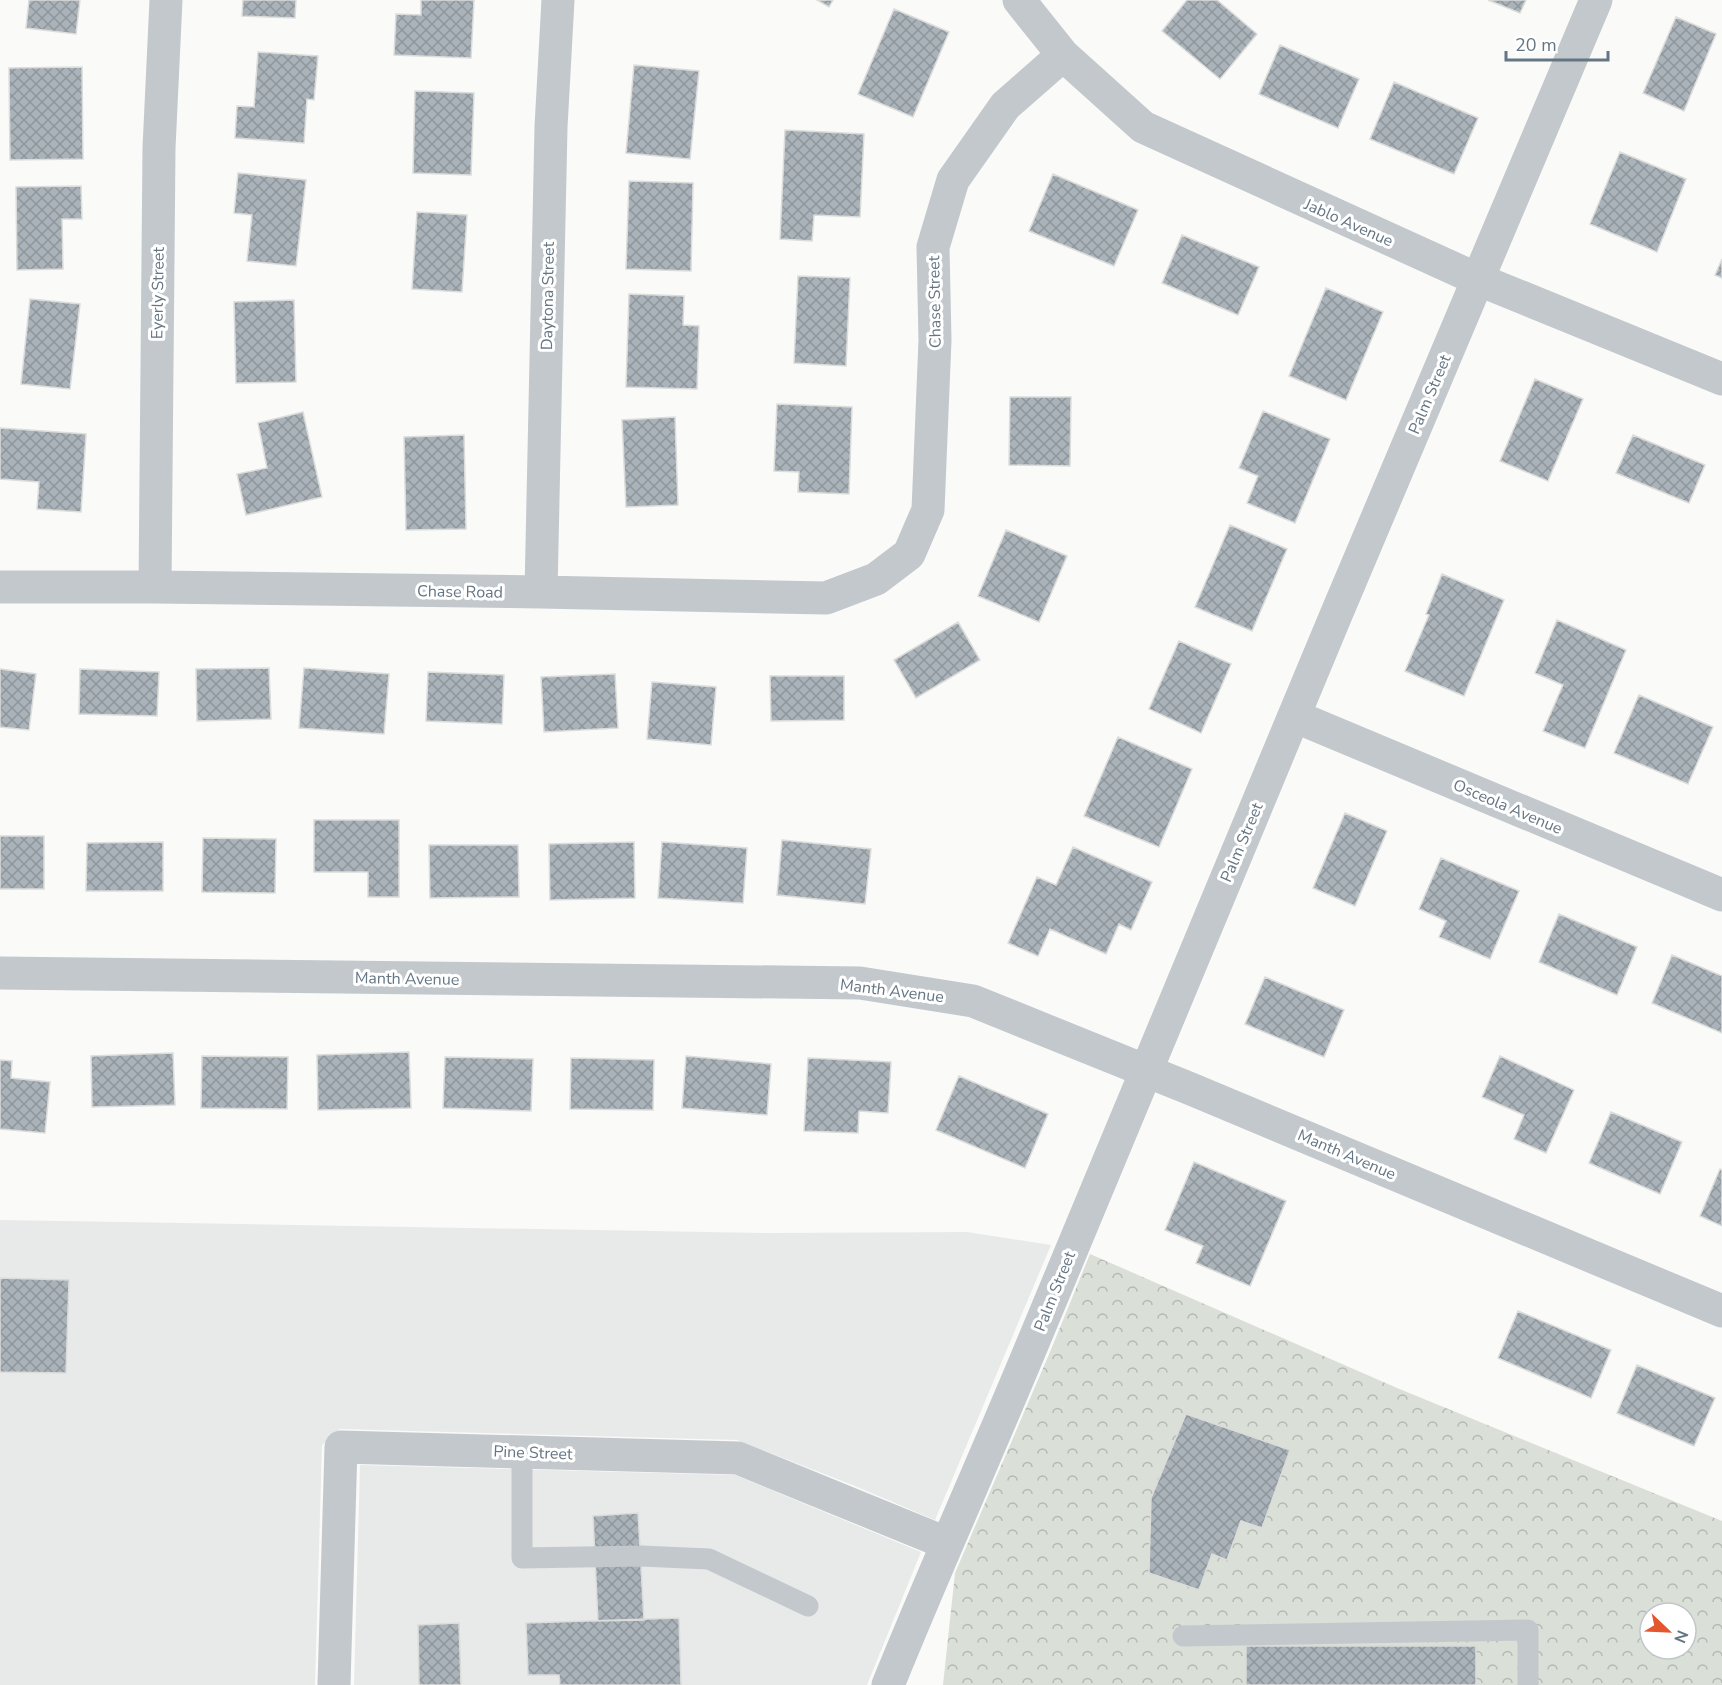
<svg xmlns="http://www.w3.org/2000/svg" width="1722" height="1685" viewBox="0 0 1722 1685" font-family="'Nunito Sans',sans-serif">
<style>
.built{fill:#e8e9e9}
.forest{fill:url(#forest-crowns);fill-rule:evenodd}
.building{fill:url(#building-cross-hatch);stroke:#dcdcda;stroke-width:1.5}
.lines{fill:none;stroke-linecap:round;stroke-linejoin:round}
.lane{stroke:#c3c8cc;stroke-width:21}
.street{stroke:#c3c8cc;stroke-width:33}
.labels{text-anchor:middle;stroke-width:6;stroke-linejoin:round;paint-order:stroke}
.street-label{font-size:16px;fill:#657683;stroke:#fff}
</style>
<defs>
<pattern id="forest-crowns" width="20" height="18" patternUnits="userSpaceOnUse" patternTransform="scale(1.5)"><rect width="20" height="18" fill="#dadfd7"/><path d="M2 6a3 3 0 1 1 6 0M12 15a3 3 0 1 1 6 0" fill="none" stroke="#b4b9b4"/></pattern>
<pattern id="building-cross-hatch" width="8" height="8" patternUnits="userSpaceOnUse" patternTransform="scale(1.5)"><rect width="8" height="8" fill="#aab3b9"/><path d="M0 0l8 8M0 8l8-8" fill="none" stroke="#8e969c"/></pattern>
</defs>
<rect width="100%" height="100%" fill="#fafaf8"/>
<path class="built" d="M0,1220l768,13 199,-1 84,13 -116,275 -80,-34 -118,-46 -397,-11 -18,16 -7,240h-315z
M360,1465l375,10 186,77 -54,133h-513z"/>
<path class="forest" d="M1090,1254l307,134 325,133v164h-779l12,-112 95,-221zM1650,1613h36v36h-36z"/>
<path class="building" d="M29,0h51l-4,34 -50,-6z
M243,0h53l-1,18 -53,-2z
M421,0h53l-3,58 -77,-3 2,-41 25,1z
M817,0h16l-4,7z
M1187,0h30l40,34 -37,45 -58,-48z
M1488,0h38l-6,13z
M894,9l55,23 -36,85 -55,-23z
M1676,17l40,17 -32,77 -41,-18z
M1280,45l79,34 -21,49 -79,-34z
M258,52l60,4 -4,44 -7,-1 -3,44 -69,-5 2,-32 17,1z
M634,65l65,6 -9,88 -64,-6z
M82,67l1,92 -73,1 -1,-92z
M1394,82l84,36 -24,56 -84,-35z
M415,91l59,2 -3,82 -58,-2z
M785,130l79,4 -4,83 -46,-2 -2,26 -32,-2z
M1620,152l66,27 -29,73 -67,-28z
M238,173l68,7 -10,86 -49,-5 5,-46 -18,-2z
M1053,174l85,36 -24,56 -85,-35z
M629,181l64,2 -2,88 -65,-2z
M81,186l1,33h-20l1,50 -46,1 -1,-83z
M417,212l50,3 -5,77 -50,-3z
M1182,235l77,32 -21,48 -76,-32z
M1722,259v19l-7,-3z
M798,276l52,2 -4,88 -52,-3z
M1326,288l57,24 -37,88 -57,-24z
M629,294l55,2 -1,29 16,1 -2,63 -71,-2z
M30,299l50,5 -10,85 -49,-5z
M294,300l2,82 -60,1 -2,-81z
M1535,379l48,20 -35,82 -48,-20z
M1010,397h61l-1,69 -61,-1z
M777,404l75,3 -3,87 -51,-2 1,-20 -25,-1z
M1263,411l67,28 -35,84 -48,-20 11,-27 -19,-8z
M303,412l19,85 -76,18 -9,-41 30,-6 -9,-45z
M675,417l3,88 -52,2 -4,-87z
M0,428l86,6 -5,78 -44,-3 2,-27 -39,-3z
M464,435l2,94 -60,1 -2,-93z
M1633,435l72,30 -16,38 -73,-30z
M1230,525l57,24 -35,82 -57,-24z
M1006,530l61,26 -28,66 -61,-26z
M1442,574l62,26 -40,96 -59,-25 24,-56 -3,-1z
M1557,620l69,30 -41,98 -42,-17 20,-46 -28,-12z
M958,622l22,38 -64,38 -22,-38z
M1179,641l52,23 -30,69 -52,-24z
M269,668l2,51 -74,2 -1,-52z
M304,668l85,6 -5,60 -85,-6z
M0,669l36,5 -7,56 -29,-3z
M80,669l79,3 -2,44 -78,-2z
M428,672l76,3 -2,49 -76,-3z
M615,674l3,54 -74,4 -3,-55z
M770,676h74v44l-73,1z
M652,682l64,5 -5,58 -64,-6z
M1639,695l74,32 -25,57 -74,-31z
M1118,737l74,32 -33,78 -75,-31z
M1345,813l42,18 -32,75 -42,-18z
M314,820h85v77h-31v-25h-54z
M0,836h44v53h-44z
M203,838l73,1 -1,54 -73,-1z
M782,840l89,9 -6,55 -88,-9z
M163,842v49h-77l1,-48z
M634,842l1,56 -85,2 -1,-56z
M662,842l85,6 -4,55 -85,-5z
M429,845h89l1,52 -89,1z
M1073,847l79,35 -21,48 -12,-6 -13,30 -56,-25 -12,27 -30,-13 29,-66 19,8z
M1441,858l78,33 -29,68 -51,-22 7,-16 -27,-12z
M1559,914l78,33 -20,48 -78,-33z
M1672,955l50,21v57l-70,-30z
M1265,977l79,33 -20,47 -79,-33z
M409,1052l2,56 -93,2 -1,-55z
M173,1053l2,52 -83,2 -1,-51z
M202,1056l86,1 -1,52 -86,-1z
M686,1056l85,8 -4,51 -85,-7z
M1500,1056l74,34 -28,63 -32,-14 10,-24 -42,-18z
M445,1057l88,2 -2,52 -88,-3z
M571,1058l83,2 -1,50 -83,-1z
M808,1058l83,4 -3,51 -29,-2 -1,22 -54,-2z
M0,1060l12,1 -1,17 39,4 -5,51 -45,-4z
M959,1076l89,38 -23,54 -89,-38z
M1611,1112l71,30 -22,52 -71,-31z
M1194,1162l92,39 -36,85 -54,-23 7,-17 -38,-16z
M1720,1169l2,1v56l-22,-10z
M0,1278l69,2 -3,93 -66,-1z
M1518,1311l93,39 -20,48 -93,-40z
M1637,1365l78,33 -21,48 -77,-33z
M1186,1414l104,36 -28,78 -21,-7 -14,39 -15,-6 -13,36 -50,-17 2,-75z
M638,1513l6,107 -46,1 -5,-105z
M679,1618l2,67h-121l-1,-10h-31l-2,-52z
M459,1623l2,62h-42l-1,-60z
M1246,1646h230v39h-230z"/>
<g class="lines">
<path class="lane" d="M522,1452v106l119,-2 68,3 99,47
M1183,1636l345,-6v55"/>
<path class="street" d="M1019,0l44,55 80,72 334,152 245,100
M0,587h155l386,5 285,6 50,-19 33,-25 19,-44 7,-170 -2,-93 20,-67 52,-74 58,-51
M155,587l4,-439 7,-148
M541,592l10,-465 7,-127
M1294,716l428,179
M0,973l860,10 113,18 218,88 531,222
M334,1685l7,-238 397,11 208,85
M888,1685c47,-116 99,-231 147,-347 184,-447 372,-893 561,-1338"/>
</g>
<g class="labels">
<g class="street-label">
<text transform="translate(1349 222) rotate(24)" y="6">Jablo Avenue</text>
<text transform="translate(157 293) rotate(-89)" y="6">Eyerly Street</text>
<text transform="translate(547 296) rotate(-89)" y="6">Daytona Street</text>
<text transform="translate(934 302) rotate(-91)" y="6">Chase Street</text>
<text transform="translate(1429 394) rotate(-67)" y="6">Palm Street</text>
<text transform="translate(460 591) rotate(1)" y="6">Chase Road</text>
<text transform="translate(1508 806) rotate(23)" y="6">Osceola Avenue</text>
<text transform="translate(1241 842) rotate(-67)" y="6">Palm Street</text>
<text transform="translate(407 978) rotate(1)" y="6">Manth Avenue</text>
<text transform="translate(892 990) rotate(7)" y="6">Manth Avenue</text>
<text transform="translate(1347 1154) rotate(23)" y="6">Manth Avenue</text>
<text transform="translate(1054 1291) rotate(-68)" y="6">Palm Street</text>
<text transform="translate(533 1452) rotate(2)" y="6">Pine Street</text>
</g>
</g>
<g transform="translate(1668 1631) rotate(113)"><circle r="28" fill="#ffffff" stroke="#c1c8cd" stroke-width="1.5"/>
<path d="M0-4.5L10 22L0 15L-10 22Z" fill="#e4572e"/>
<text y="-9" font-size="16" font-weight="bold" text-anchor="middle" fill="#657683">N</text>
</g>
<path d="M1506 51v9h102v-9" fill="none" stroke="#657683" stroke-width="3"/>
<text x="1515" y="51" font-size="18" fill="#657683" stroke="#ffffff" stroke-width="4.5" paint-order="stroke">20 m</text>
</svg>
